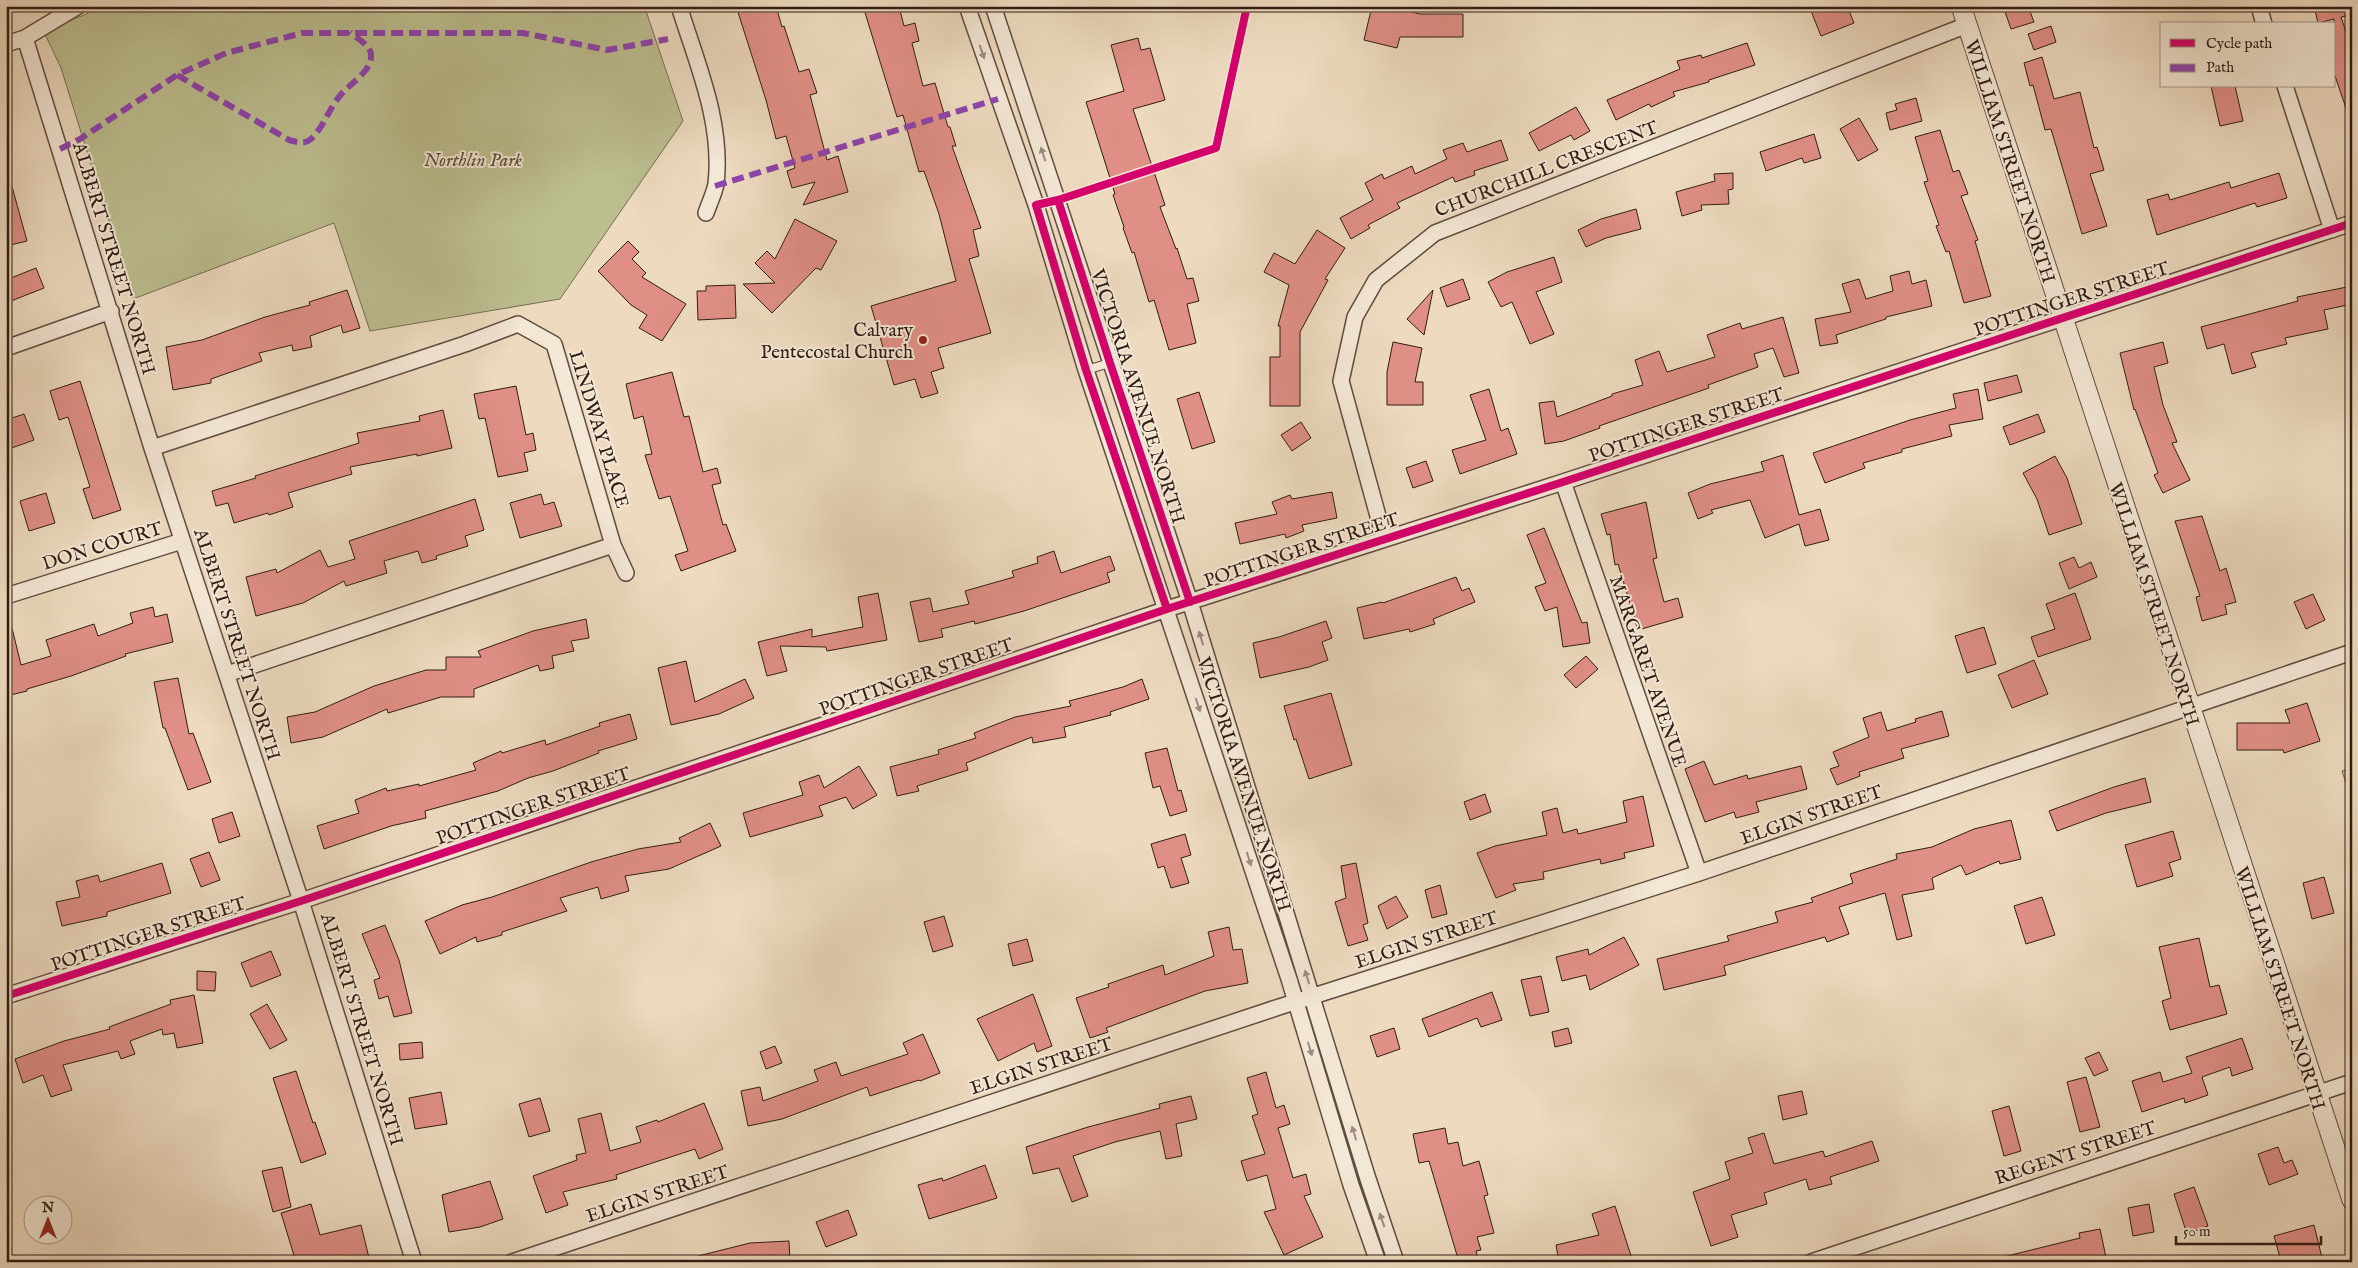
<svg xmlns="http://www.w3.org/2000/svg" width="2358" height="1268" viewBox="0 0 2358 1268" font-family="'IM FELL English',serif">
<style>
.green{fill:#bcbe90;stroke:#766e52}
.building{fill:#e08f86;stroke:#311d15}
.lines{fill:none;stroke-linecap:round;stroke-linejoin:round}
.service-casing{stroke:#604c40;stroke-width:10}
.minor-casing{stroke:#604c40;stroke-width:18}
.tertiary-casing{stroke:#604c40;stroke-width:21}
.service{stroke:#f3e7d5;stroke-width:8}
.minor{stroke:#f3e7d5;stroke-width:15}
.tertiary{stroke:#f3e7d5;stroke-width:19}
.quiet{stroke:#8e44ad;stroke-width:6;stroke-dasharray:12 6;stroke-linecap:butt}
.cycleway-casing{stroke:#f3e7d5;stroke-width:11}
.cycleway{stroke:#d6006c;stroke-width:8}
.oneway{fill:#9c8c7f}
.poi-dot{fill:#8f2418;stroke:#f3e7d5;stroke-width:2}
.labels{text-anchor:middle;stroke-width:4;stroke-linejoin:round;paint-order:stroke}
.park-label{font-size:19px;font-style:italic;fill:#5b4d3a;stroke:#f3e7d5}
.street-label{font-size:19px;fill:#311d15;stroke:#f3e7d5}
.poi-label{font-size:19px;fill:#311d15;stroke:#f3e7d5;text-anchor:end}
</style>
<rect width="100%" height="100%" fill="#eddabf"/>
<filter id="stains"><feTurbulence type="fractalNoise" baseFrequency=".004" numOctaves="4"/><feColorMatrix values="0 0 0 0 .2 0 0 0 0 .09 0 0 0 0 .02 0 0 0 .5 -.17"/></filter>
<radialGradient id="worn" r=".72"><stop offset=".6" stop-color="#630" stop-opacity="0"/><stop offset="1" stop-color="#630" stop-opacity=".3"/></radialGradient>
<path class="green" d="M95,6h523l28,5 37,110 -123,178 -190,32 -36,-108 -201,76 -72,-231 -18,-38 44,-16z
M2352,768v33l-10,-30z"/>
<path class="building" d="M736,6h40l6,21 2,-1 15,46 10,-3 8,24 -7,2 17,65 11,-4 10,36 -45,13 12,-23 -23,6 -5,-17 8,-3 -9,-32 -10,3 -10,-39z
M863,6h36l5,20 11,-3 4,18 -7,2 11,43 12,-3 13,44h2l6,19h-4l29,82 -8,2 6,26 -10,3 22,74 -53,15 6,20 -13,4 7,21 -17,5 -6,-19 -21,6 -23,-79 85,-25 -17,-67 -15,-43 -5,1 -16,-57 -6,2z
M1372,6h15l33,8h43v23h-63l-3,11 -33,-8z
M1809,6h38l7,17 -33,13z
M2003,6h25l6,16 -23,7z
M2314,6h38v9l-11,2 11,32v67l-3,1 -15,-44v-54l-16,4z
M2051,26l5,16 -22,8 -6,-16z
M1138,38l3,12 9,-2 15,52 -32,9 32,96 -5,2 16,42 1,-1 10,31 6,-1 6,23 -12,3 9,39 -27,7 -15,-50 -5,2 -15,-50 -2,1 -9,-25 1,-1 -11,-32 2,-1 -29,-92 38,-11 -13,-46z
M1747,43l8,22 -46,15v2l-36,10 2,4 -24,11 -2,-3 -33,16 -9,-20 73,-31 -3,-8 24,-6 1,3z
M2042,57l12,42 26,-7 14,56 3,-1 7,23 -14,4 17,52 -25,8 -31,-105 -6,1 -12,-45 -3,1 -6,-23z
M2211,86h24l8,35 -23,5z
M1916,98l6,23 -32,9 -4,-17 11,-3 -2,-6z
M1576,107l14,24 -16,9 -3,-5 -32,16 -10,-18z
M1859,118l19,32 -20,11 -18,-32z
M1940,130l13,42 6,-2 9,24 -7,2 17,44 -3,1 16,55 -27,7 -15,-52 -3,1 -10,-26 3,-1 -15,-43 4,-1 -13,-44z
M1814,134l7,24 -17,5 -2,-5 -36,13 -6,-19z
M1501,140l7,20 -34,11 1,4 -20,7 -2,-5 -56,26 3,5 -32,17 2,3 -19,11 -11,-21 33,-18 -8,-17 17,-9 2,5 28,-13 3,8 32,-15 -4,-9 20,-7 4,9z
M1733,173v16l-5,1 1,14 -28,1 1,5 -20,6 -6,-24 39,-11 -1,-7z
M2279,173l8,25 -30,9 -2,-4 -98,32 -10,-35 21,-6 2,6 59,-18 2,6z
M6,183h5l16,58 -21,5z
M1636,209l5,20 -35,9 -20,9 -8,-17 23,-11z
M795,219l42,22 -16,29 -5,-2 -44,45 -29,-29 32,-1 -20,-20 12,-12 8,8z
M1317,230l28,18 -20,31 3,1 -28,52v74h-30v-49h10v-31h-2l11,-41 -25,-13 10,-19 21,11z
M628,241l11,11 -7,7 14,14 -4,4 44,27 -24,37 -23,-13 8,-13 -16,-10 -33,-34z
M1554,257l8,25 -26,10 18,42 -24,10 -18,-42 -11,5 -13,-25 19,-10z
M36,268l8,20 -38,15v-23z
M1909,271l3,13 14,-4 6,26 -46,11v2l-50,16 2,8 -18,3 -5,-27 36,-7 -9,-28 17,-5 7,20 27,-8 -3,-15z
M1463,279l7,20 -23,8 -7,-19z
M735,285l1,33 -38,2 -1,-29h9v-5z
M2352,286v18l-28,6 4,19 -43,9 2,6 -36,9 5,14 -24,7 -8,-30 -17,5 -6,-22 97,-26 -1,-4z
M347,290l13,38 -17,5 -2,-8 -31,11 2,11 -19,4 -1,-6 -33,8 3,8 -51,18v4l-38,7 -7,-43 36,-7 63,-23 45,-12 -1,-3z
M1433,290l-9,45 -17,-16z
M1783,317l16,56 -15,4 -11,-29 -19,6 4,13 -50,18 1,3 -110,38 1,2 -36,13 -19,3 -6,-41 15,-2 3,16 55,-21v-2l31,-9 -8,-25 24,-9 8,21 48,-15 -8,-22 33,-12 2,6z
M1393,342l29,6 -7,34h8v23h-36v-33z
M2163,342l5,21 -14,4 9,38 14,37 -5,1 18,37 -27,13 -9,-18 4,-2 -23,-64 -1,1 -14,-57z
M672,372l12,45 5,-1 14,56 14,-4 4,15 -9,2 11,40 3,-1 10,27 -55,20 -6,-16 13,-4 -18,-55 -11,3 -14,-44 7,-1 -9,-38 -9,3 -8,-35z
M2017,375l5,17 -34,9 -4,-18z
M80,381l41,129 -28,9 -10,-30 7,-2 -22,-70 -9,3 -9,-29z
M516,386l10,49 7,-2 3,17 -12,3 4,18 -30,6 -13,-59 -6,1 -5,-25z
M1489,389l12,42 7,-3 9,26 -57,20 -8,-24 34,-10 -16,-45z
M1978,389l5,30 -34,6 3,11 -50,13v3l-39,11 2,5 -40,15 -12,-30 97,-33 46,-12 -3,-14z
M1199,392l16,50 -23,7 -15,-50z
M443,410l9,38 -35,8v-2l-67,13 2,7 -64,19 5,14 -24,8 -1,-2 -34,10 -6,-20 -12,3 -4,-15 44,-13 -1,-2 104,-33 -2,-10 63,-12 -1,-5z
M24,414l10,26 -28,10v-30z
M2038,414l7,18 -35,13 -7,-18z
M1301,422l10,16 -19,13 -11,-16z
M1783,455l16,60 21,-6 9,31 -24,6 -6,-22 -34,14 -15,-38 -39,10 2,3 -15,6 -10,-26 22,-9 54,-13 -3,-9z
M2055,456l12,22 15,46 -33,11 -12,-36 -14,-26z
M1426,461l7,20 -20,7 -7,-20z
M1332,492l5,26 -35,7 2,6 -18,7 -1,-4 -45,10 -5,-21 42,-9 -5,-12 18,-7 2,4z
M46,493l9,30 -26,8 -9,-30z
M541,494l3,11 10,-3 8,24 -42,12 -10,-35z
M475,499l9,31 -19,6 3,10 -32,10 1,3 -15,4 -4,-12 -34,10 3,12 -41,13 -2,-5 -41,22 -47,13 -10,-39 30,-8 1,4 43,-23 8,17 27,-8 -6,-18z
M1646,502l11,56 -4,1 11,43 14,-4 5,19 -45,13 -20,-66 -3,1 -5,-31 -3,1 -6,-21z
M2202,516l18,55 6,-3 10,34 -11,3 2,9 -25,7 -6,-24 4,-1 -25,-75z
M1544,528l38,95 5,-1 3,21 -27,4 -6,-40 -12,4 -10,-24 11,-4 -19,-48z
M1054,551l7,22 49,-17 5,14 -8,3 3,9 -86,29 -49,13 -1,-3 -33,8 2,8 -24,5 -9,-40 20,-4 3,14 36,-8 -4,-13 49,-14 -2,-6 26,-8 -1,-6z
M2074,557l5,11 12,-6 6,15 -28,12 -10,-26z
M1456,577l6,14 7,-3 6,14 -42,17 2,5 -25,8 -1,-3 -45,10 -7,-31 25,-6 1,1z
M878,593l9,47 -60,11 -1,-4 -46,-1 7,25 -20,5 -9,-34 54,-13v8l51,-10 -5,-30z
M2075,593l16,46 -53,18 -7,-20 24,-8 -9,-25z
M2313,594l12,26 -19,9 -12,-27z
M153,607l2,10 12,-3 6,28 -48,12 1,2 -55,20 -44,13v2l-21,5v-68h6l9,37 30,-9 -5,-16 48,-16 4,12 35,-13 -3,-10z
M586,619l3,19 -18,3 3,10 -22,5 2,12 -14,3 -2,-6 -64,24v8h-33l-53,16 -1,-4 -64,28 -32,6 -4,-26 28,-5 59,-26 52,-16h20v-13h35l-3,-6 55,-20z
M1326,621l6,17 -10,4 6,18 -19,7 -49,11 -7,-35 26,-6z
M1984,627l12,37 -29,9 -12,-37z
M1586,656l12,13 -22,19 -12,-13z
M2034,660l14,34 -36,14 -14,-33z
M686,661l9,41 50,-23 9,19 -35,16 -48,11 -13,-57z
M178,678l11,56 4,-1 18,49 -23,8 -23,-62h-2l-9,-46z
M1142,679l7,20 -39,13 1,3 -47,12 2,10 -33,6 -1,-6 -66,26 2,7 -51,16 2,5 -22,5 -7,-29 49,-13 -1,-4 38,-12 -2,-5 41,-16 56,-11 -2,-5 54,-14z
M1331,693l21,72 -43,14 -13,-40 -2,1 -10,-34z
M2307,703l13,38 -36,12 -1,-3h-46v-27h53l-5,-13z
M1942,711l7,25 -48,13 3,9 -45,14 1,4 -23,9 -7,-16 9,-3 -6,-14 36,-15 -6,-19 18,-6 6,19 29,-9 -1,-3z
M630,714l7,25 -39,12 1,2 -46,18 -25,7 -30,13 -73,20 1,7 -35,8 -67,23 -7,-23 42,-13 -4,-13 31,-12 1,3 32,-7v2l57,-16 -3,-7 28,-12 1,2 43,-13 1,5 54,-19 -1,-3z
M1167,748l11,43 3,-1 6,21 -17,5 -10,-30 -7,2 -8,-35z
M1704,761l10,24 33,-10 1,4 53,-13 6,23 -51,13 3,10 -23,6 -2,-6 -29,10 -20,-53z
M859,766l18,29 -24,14 -7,-12 -27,9 4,10 -73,21 -7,-24 60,-18 -4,-13 20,-7 5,13z
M2145,778l6,24 -45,11 -49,18 -8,-20 65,-24z
M1485,794l6,18 -21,8 -6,-18z
M1643,796l11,50 -30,7 1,5 -24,6 -1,-5 -57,13 1,7 -31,5 3,6 -20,8 -19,-45 18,-7 52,-11 -5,-23 15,-4 6,25 14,-4 1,5 49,-12 -4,-21z
M232,812l8,24 -21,7 -7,-24z
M2011,820l10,39 -21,5 -1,-3 -33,14 -5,-10 -29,13 2,11 -32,6 10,41 -15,4 -12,-47 -46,14 10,27 -22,8 -2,-5 -101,29 2,9 -62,15 -7,-31 72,-18 -2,-5 51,-14 -3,-10 38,-10 -2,-4 42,-15 -3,-9 47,-15 -1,-5 36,-7 42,-18z
M710,823l11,23 -52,23 -44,7 4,15 -28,8 -3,-12 -38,11 7,13 -65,21v3l-25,7 -1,-5 -36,17 -15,-33 37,-16 30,-8 99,-35 47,-13 43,-7 -2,-4z
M2173,831l8,28 -12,4 4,13 -36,11 -12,-42z
M1185,834l6,21 -10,3 8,25 -18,5 -7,-22 -6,2 -7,-24z
M209,852l11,28 -19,7 -11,-28z
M162,863l9,30 -64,19v4l-45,10 -6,-24 24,-5 -4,-16 22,-6 2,7z
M1356,863l12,60 -5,2 5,15 -20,6 -13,-44 11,-4 -5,-32z
M2324,877l10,36 -22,6 -9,-36z
M1440,885l7,29 -15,4 -7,-28z
M1396,896l12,21 -21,12 -9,-23z
M2042,897l13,38 -29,9 -12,-38z
M944,916l9,30 -20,6 -9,-30z
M385,925l14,35 13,53 -18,4 -6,-21 -9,3 -5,-19 6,-2 -18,-44z
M1229,927l4,23 9,-1 6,34 -43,8 -99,37 2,4 -18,6 -14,-40 33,-11 -1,-3 55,-19 2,10 49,-19 -6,-24z
M1624,937l15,28 -49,25 -4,-15 -24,6 -6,-24 32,-8 1,6z
M2199,938l11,49 9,-2 8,29 -57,16 -8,-29 9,-3 -12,-51z
M1027,939l6,22 -20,5 -5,-22z
M271,951l10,24 -30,12 -10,-24z
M197,971l19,1 -1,19 -18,-1z
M1541,976l8,36 -19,4 -9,-36z
M1492,992l10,28 -21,7 -4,-9 -48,19 -7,-18z
M1033,994l19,52 -15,6 -3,-9 -36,18 -21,-42z
M194,995l9,48 -26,5 -3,-15 -11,2 -1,-6 -32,12 5,13 -14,5 -3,-8 -55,14 9,25 -21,7 -8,-22 -20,8 -8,-24 49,-18 46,-12 -1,-2 62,-23 -1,-4z
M267,1004l20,36 -17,9 -20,-35z
M1394,1028l6,21 -23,8 -7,-21z
M1568,1028l4,15 -17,4 -3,-15z
M923,1034l17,39 -20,8 -1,-1 -49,16 -3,-9 -85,32 -34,7 -7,-35 19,-4 3,14 55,-20 -4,-11 22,-8 5,14 67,-22 -5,-11z
M2242,1038l11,31 -21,7 -2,-9 -28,10 6,18 -23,8 -1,-5 -42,14 -10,-31 28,-9 3,10 29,-9 -6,-16z
M422,1042l1,16 -23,2 -1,-16z
M775,1046l7,17 -16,6 -6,-17z
M2099,1052l9,18 -14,6 -9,-18z
M296,1071l17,52 2,-1 11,32 -25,9 -28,-85z
M1266,1072l10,36 8,-3 6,19 -12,4 15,50 13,-4 5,20 -7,2 19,41 -39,18 -20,-43 12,-3 -9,-34 -20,6 -6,-20 24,-7 -13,-38 6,-2 -11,-36z
M2086,1077l14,50 -20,5 -13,-50z
M1802,1091l5,23 -24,6 -5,-24z
M441,1092l6,32 -32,5 -6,-31z
M1191,1096l6,23 -21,5 6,32 -16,3 -6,-28 -45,11 -42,14 15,40 -16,6 -13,-34 -26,6 -7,-27 62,-20 72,-19 -1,-4z
M540,1098l10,33 -21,6 -10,-33z
M704,1103l19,46 -24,10 -4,-10 -79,26 1,4 -54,13 5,13 -22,8 -13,-37 44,-16 -1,-5 10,-2 -8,-34 23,-6 9,38 31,-9 -5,-15 21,-7 1,2z
M2009,1106l12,45 -17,5 -12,-45z
M1445,1128l3,16 10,-2 5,24 16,-5 9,34 -4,1 10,37 -17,4 4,13 -5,1 3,11h-20l-30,-101 -10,2 -6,-29z
M1764,1133l10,31 49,-13 2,6 47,-16 7,20 -49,16 2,7 -23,6 -3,-11 -42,14 3,11 -36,11 7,22 -27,9 -18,-54 37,-13 -5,-17 28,-9 -5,-15z
M2278,1147l6,16 8,-3 6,14 -29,11 -11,-31z
M985,1165l12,33 -68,21 -11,-34 24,-7 1,3z
M282,1167l9,40 -18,5 -11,-41z
M490,1181l13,38 -23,8 -31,5 -7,-37z
M2194,1187l14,39 -21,8 -13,-40z
M311,1204l9,31 41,-10 9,37h-74l-15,-49z
M2149,1204l5,28 -21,4 -5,-28z
M1615,1206l18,56h-74l-3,-17 43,-10 -7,-21z
M848,1210l9,25 -31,12 -10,-25z
M2314,1225l9,37h-24l-1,-6 -17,5 -7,-25z
M2100,1229l7,33h-100v-6l73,-18 -1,-5z
M789,1241l1,21h-91l-1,-6 52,-13z"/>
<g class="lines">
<defs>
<path id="service" d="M1086,370l24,-7"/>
<path id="minor" d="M679,6c18,58 44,116 37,178 -2,10 -7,20 -10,29
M967,6l69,199 50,165 203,609 62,206 27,77
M993,6l197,596 178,577 28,83
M2259,6l5,18
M25,38l127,410 149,453 113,361
M6,44l19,-6 53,-32
M2285,86l47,144
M6,348l105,-37
M152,448l313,-104 53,-20 36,20 59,201 13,28
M1563,482l136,391
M1384,538l-43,-157 14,-64 21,-37 59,-47 532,-208
M6,596l176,-55
M227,674l386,-129
M6,996l295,-95 866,-292 396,-127 789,-259
M512,1262l767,-255 420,-134 653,-221
M1811,1262l541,-180"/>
<path id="tertiary" d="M1961,6l391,1194"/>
</defs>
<use href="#service" class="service-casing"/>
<use href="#minor" class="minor-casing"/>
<use href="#tertiary" class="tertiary-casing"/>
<use href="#service" class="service"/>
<use href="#minor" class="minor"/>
<use href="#tertiary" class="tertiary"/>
<path class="quiet" d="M177,75l112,65c8,2 15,5 22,-1 12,-11 18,-30 28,-42 9,-13 34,-25 32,-43 -1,-9 -15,-16 -21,-22
M60,149l20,-10 97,-64 49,-22 76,-20h221l84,17 61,-11
M715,186l283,-87"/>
<defs>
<path id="cycleway" d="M1058,200l52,163 80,239
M1167,609l-81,-239 -50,-165 22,-5 158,-52 31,-142
M6,996l295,-95 866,-292 396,-127 789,-259"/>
</defs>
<use href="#cycleway" class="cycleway-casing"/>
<use href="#cycleway" class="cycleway"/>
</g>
<defs><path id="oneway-solid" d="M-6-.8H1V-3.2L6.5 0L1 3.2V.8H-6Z" transform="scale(1.25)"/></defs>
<g class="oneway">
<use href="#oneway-solid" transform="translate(982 52) rotate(71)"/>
<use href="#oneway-solid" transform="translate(1043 154) rotate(-108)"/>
<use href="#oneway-solid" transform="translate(1201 638) rotate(-107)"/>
<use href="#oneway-solid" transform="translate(1198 705) rotate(72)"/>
<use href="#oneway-solid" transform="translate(1249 859) rotate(72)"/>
<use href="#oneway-solid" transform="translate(1307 977) rotate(-107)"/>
<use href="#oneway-solid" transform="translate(1310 1049) rotate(73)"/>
<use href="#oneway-solid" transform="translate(1354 1133) rotate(-107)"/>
<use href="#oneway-solid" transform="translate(1382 1220) rotate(-109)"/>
</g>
<circle class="poi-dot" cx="923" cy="340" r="5"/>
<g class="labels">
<g class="park-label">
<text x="473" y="166">Northlin Park</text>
</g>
<g class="street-label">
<text transform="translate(2011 161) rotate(72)" y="7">WILLIAM STREET NORTH</text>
<text transform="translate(1546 168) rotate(-21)" y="7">CHURCHILL CRESCENT</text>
<text transform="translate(115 258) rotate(73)" y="7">ALBERT STREET NORTH</text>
<text transform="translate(2071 298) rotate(-18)" y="7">POTTINGER STREET</text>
<text transform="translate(1139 396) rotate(72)" y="7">VICTORIA AVENUE NORTH</text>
<text transform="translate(1686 424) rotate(-18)" y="7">POTTINGER STREET</text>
<text transform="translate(600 429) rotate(73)" y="7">LINDWAY PLACE</text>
<text transform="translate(102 545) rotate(-17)" y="7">DON COURT</text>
<text transform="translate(1301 549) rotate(-18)" y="7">POTTINGER STREET</text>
<text transform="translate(2155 604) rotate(72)" y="7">WILLIAM STREET NORTH</text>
<text transform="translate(238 644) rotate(72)" y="7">ALBERT STREET NORTH</text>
<text transform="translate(1649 671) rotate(71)" y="7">MARGARET AVENUE</text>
<text transform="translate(916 676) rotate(-19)" y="7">POTTINGER STREET</text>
<text transform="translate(1245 784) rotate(72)" y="7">VICTORIA AVENUE NORTH</text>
<text transform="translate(533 805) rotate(-19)" y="7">POTTINGER STREET</text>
<text transform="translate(1811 814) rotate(-19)" y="7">ELGIN STREET</text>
<text transform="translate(148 933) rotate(-18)" y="7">POTTINGER STREET</text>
<text transform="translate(1426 939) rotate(-18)" y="7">ELGIN STREET</text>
<text transform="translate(2281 988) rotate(72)" y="7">WILLIAM STREET NORTH</text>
<text transform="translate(363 1029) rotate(73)" y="7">ALBERT STREET NORTH</text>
<text transform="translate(1041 1065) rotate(-18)" y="7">ELGIN STREET</text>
<text transform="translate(2075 1152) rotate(-18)" y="7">REGENT STREET</text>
<text transform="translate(657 1193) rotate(-18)" y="7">ELGIN STREET</text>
</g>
<g class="poi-label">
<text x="913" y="336">Calvary<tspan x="913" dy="22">Pentecostal Church</tspan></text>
</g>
</g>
<rect width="2358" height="1268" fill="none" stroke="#eddabf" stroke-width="25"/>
<rect x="8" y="8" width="2343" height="1253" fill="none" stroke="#311d15" stroke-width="2.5"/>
<rect x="12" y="12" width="2333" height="1243" fill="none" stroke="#311d15"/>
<rect x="2160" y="22" width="175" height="65" fill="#f3e7d5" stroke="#a59688"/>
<rect x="2170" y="39" width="25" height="8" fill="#d6006c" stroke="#a59688"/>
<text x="2206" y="48" font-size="15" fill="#311d15">Cycle path</text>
<rect x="2170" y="64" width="25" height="8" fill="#8e44ad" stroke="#a59688"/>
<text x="2206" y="72" font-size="15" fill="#311d15">Path</text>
<g transform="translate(48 1220)"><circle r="24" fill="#f3e7d5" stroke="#a59688"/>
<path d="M0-4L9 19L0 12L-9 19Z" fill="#8f2418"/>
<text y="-8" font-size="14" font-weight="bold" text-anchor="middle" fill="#311d15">N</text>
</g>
<path d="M2176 1236v8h145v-8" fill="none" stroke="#311d15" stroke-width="2.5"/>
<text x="2183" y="1236" font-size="15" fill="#311d15" stroke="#f3e7d5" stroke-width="4" paint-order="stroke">50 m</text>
<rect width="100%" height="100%" filter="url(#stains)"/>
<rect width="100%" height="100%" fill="url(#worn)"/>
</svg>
